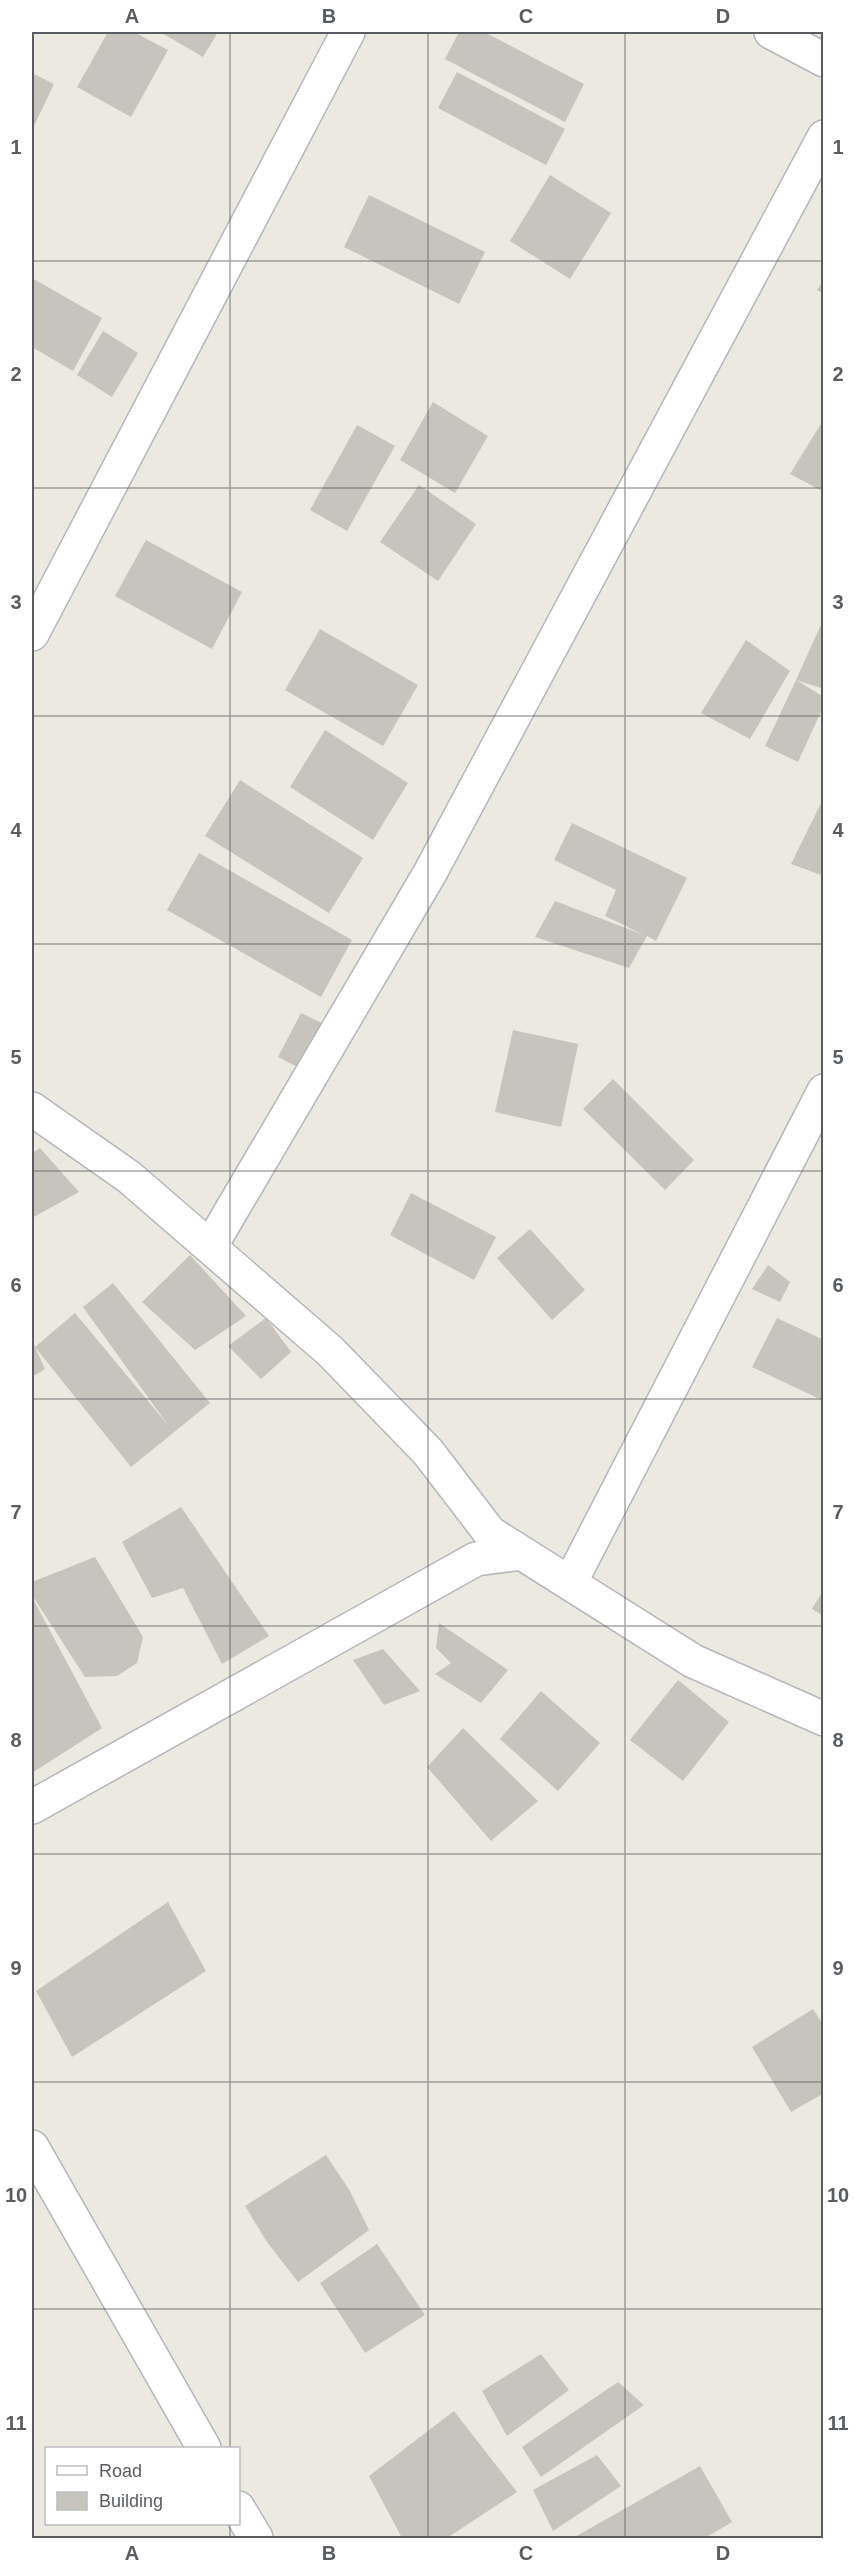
<svg xmlns="http://www.w3.org/2000/svg" width="855" height="2570" viewBox="0 0 855 2570" font-family="Arial,sans-serif">
<style>
.building{fill:#c7c4be}
.lines{fill:none;stroke-linecap:round;stroke-linejoin:round}
.minor-casing{stroke:#b3b7bb;stroke-width:36}
.minor{stroke:#fff;stroke-width:33}
.grid{fill:none;stroke:#595d61;stroke-width:1.5;stroke-opacity:0.55}
.neatline{fill:none;stroke:#595d61;stroke-width:2}
.grid-label{font-size:20px;text-anchor:middle;font-weight:bold;fill:#595d61}
</style>
<rect width="100%" height="100%" fill="#ece9e1"/>
<path class="building" d="M108,32h26l34,18 -37,67 -54,-30z
M160,32h58l-15,25z
M459,32h25l100,52 -19,38 -120,-63z
M457,72l108,57 -19,36 -108,-57z
M32,73l22,11 -22,46z
M550,175l61,38 -41,66 -60,-38z
M369,195l116,57 -26,52 -115,-57z
M32,278l70,40 -29,53 -41,-24z
M824,280v14l-7,-4z
M103,331l35,22 -26,44 -35,-22z
M433,402l55,34 -33,57 -55,-33z
M824,419v73l-34,-18z
M357,425l38,21 -48,85 -37,-21z
M419,485l57,39 -38,57 -58,-39z
M146,540l96,52 -30,57 -97,-53z
M824,618v71l-28,-9z
M320,629l98,56 -35,61 -98,-56z
M746,640l44,31 -40,68 -49,-26z
M796,680l28,17v8l-26,57 -33,-16z
M325,730l83,53 -35,57 -83,-53z
M240,780l123,78 -34,55 -124,-77z
M824,797v79l-33,-12z
M572,823l115,55 -31,63 -9,-5 -18,32 -94,-31 20,-36 89,34 -39,-19 11,-26 -62,-30z
M199,853l153,87 -31,57 -154,-87z
M301,1013l23,11 -23,45 -23,-12z
M513,1030l65,14 -17,83 -66,-15z
M613,1079l81,81 -29,30 -82,-81z
M40,1148l39,44 -47,26v-65z
M411,1193l85,44 -22,43 -84,-45z
M530,1229l55,61 -33,30 -55,-62z
M190,1255l56,61 -51,34 -53,-48z
M768,1265l22,17 -10,20 -28,-13z
M113,1283l97,120 -79,64 -96,-120 10,22 -13,8v-39l3,9 40,-34 93,112 -85,-118z
M266,1318l25,34 -30,27 -33,-33z
M777,1318l47,22v61l-72,-34z
M181,1507l88,129 -47,28 -39,-76 -31,10 -30,-56z
M95,1557l48,80 -6,26 -20,13 -32,1 -53,-82v-13z
M824,1589v27l-12,-7z
M32,1597l70,131 -70,45z
M439,1623l69,47 -27,33 -46,-29 16,-11 -15,-15z
M383,1649l37,42 -36,14 -31,-45z
M678,1680l51,42 -46,59 -53,-41z
M541,1691l59,52 -42,48 -58,-52z
M463,1728l75,73 -47,40 -64,-74z
M168,1902l38,69 -134,86 -36,-66z
M813,2009l11,17v67l-33,19 -39,-65z
M326,2155l24,36 19,39 -71,52 -31,-40 -22,-36z
M377,2244l48,71 -60,38 -45,-70z
M541,2354l28,36 -62,46 -25,-45z
M618,2382l26,23 -103,72 -19,-30z
M454,2411l63,81 -70,46h-45l-33,-62z
M597,2455l24,31 -68,45 -20,-41z
M700,2466l32,56 -27,16h-132z"/>
<g class="lines">
<defs>
<path id="minor" d="M771,32l53,28
M32,634l316,-602
M32,1109l97,68 201,174 98,101 62,81 203,128 131,58
M210,1247l220,-374 394,-736
M570,1583l254,-492
M32,1807l444,-248 45,-6
M32,2147l172,301
M238,2508l18,30"/>
</defs>
<use href="#minor" class="minor-casing"/>
<use href="#minor" class="minor"/>
</g>
<path class="grid" d="M230,32v2416M428,32v2506M625,32v2506M32,261h792M32,488h792M32,716h792M32,944h792M32,1171h792M32,1399h792M32,1626h792M32,1854h792M32,2082h792M32,2309h792M230,2524v14"/>
<rect width="855" height="2570" fill="none" stroke="#ffffff" stroke-width="66"/>
<rect x="45" y="2447" width="195" height="78" fill="#ffffff" stroke="#bdbec0" stroke-width="1.5"/>
<rect x="57" y="2466" width="30" height="9" fill="#ffffff" stroke="#bdbec0" stroke-width="1.5"/>
<text x="99" y="2477" font-size="18" fill="#595d61">Road</text>
<rect x="57" y="2492" width="30" height="18" fill="#c7c4be" stroke="#bdbec0" stroke-width="1.5"/>
<text x="99" y="2507" font-size="18" fill="#595d61">Building</text>
<rect x="33" y="33" width="789" height="2504" class="neatline"/>
<g class="grid-label">
<text x="132" y="23">A</text>
<text x="329" y="23">B</text>
<text x="526" y="23">C</text>
<text x="723" y="23">D</text>
<text x="16" y="154">1</text>
<text x="838" y="154">1</text>
<text x="16" y="381">2</text>
<text x="838" y="381">2</text>
<text x="16" y="609">3</text>
<text x="838" y="609">3</text>
<text x="16" y="837">4</text>
<text x="838" y="837">4</text>
<text x="16" y="1064">5</text>
<text x="838" y="1064">5</text>
<text x="16" y="1292">6</text>
<text x="838" y="1292">6</text>
<text x="16" y="1519">7</text>
<text x="838" y="1519">7</text>
<text x="16" y="1747">8</text>
<text x="838" y="1747">8</text>
<text x="16" y="1975">9</text>
<text x="838" y="1975">9</text>
<text x="16" y="2202">10</text>
<text x="838" y="2202">10</text>
<text x="16" y="2430">11</text>
<text x="838" y="2430">11</text>
<text x="132" y="2560">A</text>
<text x="329" y="2560">B</text>
<text x="526" y="2560">C</text>
<text x="723" y="2560">D</text>
</g>
</svg>
